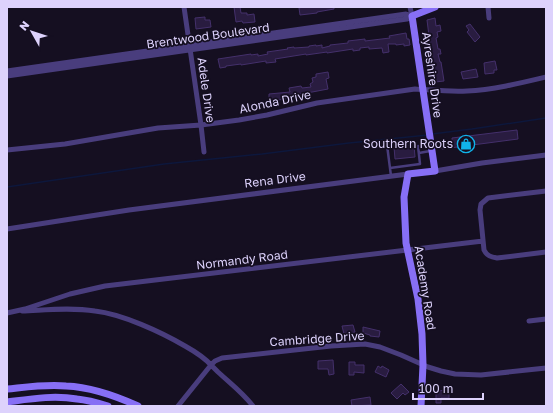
<svg xmlns="http://www.w3.org/2000/svg" width="553" height="413" viewBox="0 0 553 413" font-family="'Golos Text',sans-serif">
<style>
.lines{fill:none;stroke-linecap:round;stroke-linejoin:round}
.stream{stroke:#0d173c;stroke-width:1.5}
.building{fill:#291c40;stroke:#44306b}
.lane{stroke:#493d7d;stroke-width:2.5}
.street{stroke:#493d7d;stroke-width:5}
.secondary{stroke:#876ff5;stroke-width:7}
.labels{text-anchor:middle;stroke-width:3.5;stroke-linejoin:round;paint-order:stroke}
.street-label{font-size:12px;fill:#ddd2fc;stroke:#150f21}
.poi-label{font-size:12px;fill:#ddd2fc;stroke:#150f21;text-anchor:end}
</style>
<rect width="100%" height="100%" fill="#150f21"/>
<g class="lines">
<path class="stream" d="M432,134l40,-5 74,-11
M7,187l157,-23 98,-10 87,-11 79,-8"/>
</g>
<path class="building" d="M234,7h6l1,6h6v2l7,-1 1,8 -12,1 -1,-2 -6,1z
M303,7h31v2l-17,3v1l-17,2 -1,-7z
M205,17v3h5l1,7 -15,2 -1,-11z
M435,18l1,8 4,-1 1,6 -4,1 1,5 -2,1 2,11h2l1,5h-3l2,8h1l3,19 -9,1 -2,-22h-1l-5,-40z
M470,24l10,13 -5,5 -8,-10 2,-2 -3,-4z
M406,33l1,6h2l1,6 -6,1v-2l-8,1v-1h-8l1,8 -6,1 -1,-5 -13,1v-2l-9,1v2l-7,1v-2l-26,4v-1l-21,3v-1l-31,5 1,3 -10,1v-2l-25,4v-1l-15,2v1l-6,1 -2,-9 33,-5v1l7,-1v2l10,-2 -1,-2 21,-3 -1,-1 7,-1v1l15,-1v-1l7,-1v1l6,-1v3l8,-2v-1l18,-2v-2l17,-2v2l25,-3 -1,-2z
M495,61l2,9h-3v3l-9,1 -1,-11z
M476,69l2,8 -15,2 -2,-7z
M328,72l1,6 -3,1 2,10 -21,4 -22,3 1,3 -17,2v-7l21,-2 -1,-4 12,-2 1,2 9,-1 -1,-3 3,-2 -1,-4 4,-1v-3z
M517,130l1,9 -76,10 -1,-7 11,-1v-3z
M414,145l1,12 -20,2 -1,-12z
M353,325l2,7 -11,2 -2,-8z
M363,327l17,4 -1,6 -9,-1v-1l-7,-2z
M333,360l1,14 -5,1 -1,-6h-10v-8z
M349,362h6v3h9v8l-10,-1v3h-5z
M378,366l3,2 1,-2 7,4 -3,7 -11,-5z
M401,384l8,8 -4,3 -2,-2 -6,6 -6,-6z
M449,390v8h-8v5h-5v-12z
M370,397l1,8 -19,1 -1,-6z"/>
<g class="lines">
<path class="lane" d="M387,145l4,31
M419,153l11,-2
M390,168l30,-4 -2,-18"/>
<path class="street" d="M184,7l17,118 3,27
M410,7l2,9
M488,7l1,11
M7,71l399,-57 6,2
M7,76l400,-57 5,-3
M7,150l58,-6 93,-16 43,-3 38,-5 28,-5 50,-12 98,-14c17,1 34,3 52,2 25,-1 54,-8 79,-14
M435,171l47,-8 64,-8
M546,191l-58,7 -7,6 -1,6 4,40c3,6 7,7 13,8l49,-6
M7,229l122,-19 279,-36
M22,311c24,-1 49,-4 73,0 27,3 66,21 90,35 9,5 20,12 27,20 2,2 4,4 6,6 13,12 24,20 35,34
M7,313l18,-4 45,-15 35,-8 378,-45
M529,321l17,-2
M178,406l33,-41 4,-4 7,-3 109,-12 34,-2 15,3 21,8 27,12 13,4 14,3 26,1 65,-7"/>
<path class="secondary" d="M7,389c20,-2 40,-5 59,-3 25,1 50,10 72,20
M7,402c23,-3 46,-7 70,-3 10,1 21,4 31,7
M421,406l2,-41 -1,-31 -4,-35 -12,-56 -2,-46 4,-23 27,-3 -23,-155 23,-9"/>
</g>
<defs>
<symbol id="shop-ring" viewBox="-11 -11 22 22"><circle r="9.5" fill="#150f21" stroke="#10b3ea" stroke-width="1.5"/><path d="M-5-2.5h2.3a2.7 3.5 0 0 1 5.4 0H5L5.5 6h-11ZM-1.5-2.5h3a1.5 2.3 0 0 0-3 0Z" fill="#10b3ea"/></symbol>
</defs>
<g fill-rule="evenodd">
<use href="#shop-ring" x="456" y="134" width="20" height="20"/>
</g>
<g class="labels">
<g class="street-label">
<text transform="translate(208 36) rotate(-8)" y="4">Brentwood Boulevard</text>
<text transform="translate(432 75) rotate(82)" y="4">Ayreshire Drive</text>
<text transform="translate(206 90) rotate(82)" y="4">Adele Drive</text>
<text transform="translate(275 102) rotate(-12)" y="4">Alonda Drive</text>
<text transform="translate(275 180) rotate(-7)" y="4">Rena Drive</text>
<text transform="translate(242 260) rotate(-7)" y="4">Normandy Road</text>
<text transform="translate(425 288) rotate(81)" y="4">Academy Road</text>
<text transform="translate(317 339) rotate(-4)" y="4">Cambridge Drive</text>
</g>
<g class="poi-label">
<text x="453" y="148">Southern Roots</text>
</g>
</g>
<rect width="553" height="413" fill="none" stroke="#ddd2fc" stroke-width="16"/>
<g transform="translate(32 32) rotate(309)" stroke="#150f21" stroke-width="3" paint-order="stroke">
<path d="M0-3L7 15L0 10L-7 15Z" fill="#ddd2fc"/>
<text y="-6" font-size="11" font-weight="bold" text-anchor="middle" fill="#ddd2fc">N</text>
</g>
<path d="M413 393v6h70v-6" fill="none" stroke="#ddd2fc" stroke-width="2"/>
<text x="419" y="393" font-size="12" fill="#ddd2fc" stroke="#150f21" stroke-width="3" paint-order="stroke">100 m</text>
</svg>
